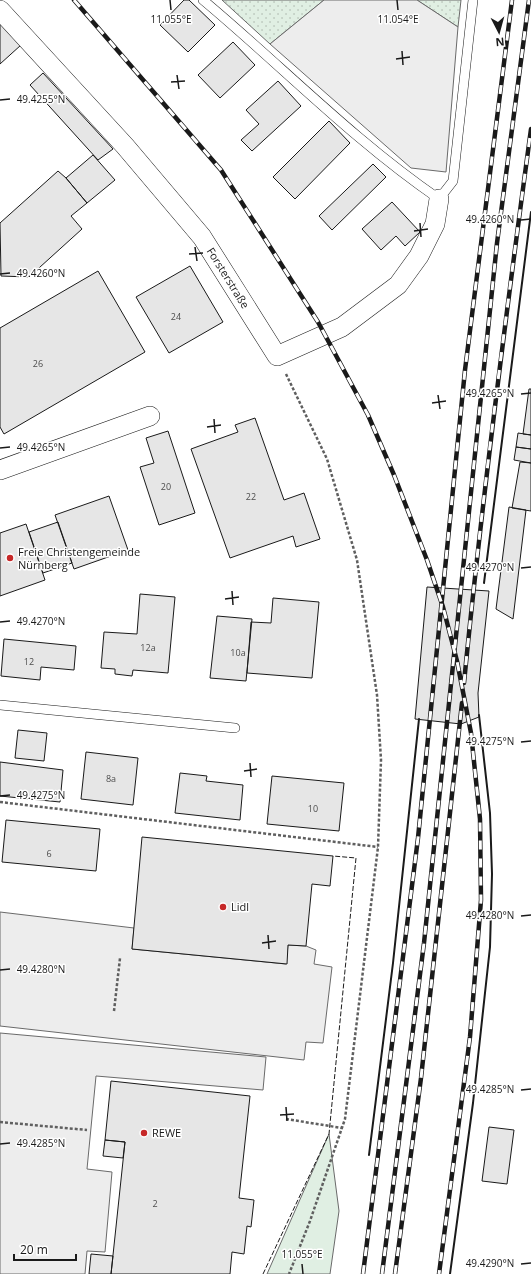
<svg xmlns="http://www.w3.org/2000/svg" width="531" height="1274" viewBox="0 0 531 1274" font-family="'Open Sans',sans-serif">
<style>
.grass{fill:#e0efe3;stroke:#6a6a6a}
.garden{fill:url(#garden-dots);stroke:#6a6a6a}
.parking{fill:#ededed;stroke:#6a6a6a}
.building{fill:#e6e6e6;stroke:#1a1a1a}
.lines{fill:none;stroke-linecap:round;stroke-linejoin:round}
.lane-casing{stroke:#1a1a1a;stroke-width:10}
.street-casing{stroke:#1a1a1a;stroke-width:20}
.path{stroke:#5f5f5f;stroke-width:2.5;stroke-dasharray:3 2;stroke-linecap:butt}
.lane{stroke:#fff;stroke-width:9}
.street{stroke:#fff;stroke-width:19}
.rail-casing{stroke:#1a1a1a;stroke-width:4.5}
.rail{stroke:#fff;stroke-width:3;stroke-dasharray:9;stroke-linecap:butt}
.fence{stroke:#1a1a1a;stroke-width:1;stroke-dasharray:5 2;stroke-linecap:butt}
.wall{stroke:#1a1a1a;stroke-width:2}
.ticks{fill:none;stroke:#1a1a1a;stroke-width:1.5}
.poi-dot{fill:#c62828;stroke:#fff;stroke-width:1.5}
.labels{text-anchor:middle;stroke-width:3;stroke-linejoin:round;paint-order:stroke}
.number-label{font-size:9px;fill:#4d4d4d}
.street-label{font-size:11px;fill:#1a1a1a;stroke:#fff}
.poi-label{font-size:11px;fill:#1a1a1a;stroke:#fff;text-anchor:start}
.ticks-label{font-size:10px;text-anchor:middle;fill:#1a1a1a;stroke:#fff;stroke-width:3;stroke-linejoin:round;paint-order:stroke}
</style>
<defs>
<pattern id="garden-dots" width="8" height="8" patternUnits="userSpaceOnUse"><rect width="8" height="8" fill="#e0efe3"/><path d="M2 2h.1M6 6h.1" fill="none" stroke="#c0ccc2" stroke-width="1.8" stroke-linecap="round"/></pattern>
</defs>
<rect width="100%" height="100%" fill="#fff"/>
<path class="grass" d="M329,1134l10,77 -9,63h-63z"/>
<path class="garden" d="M222,0h102l-54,44z
M417,0h44l-3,27z"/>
<path class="parking" d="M324,0h93l41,27 -12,145 -35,-4 -141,-124z
M0,912l134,16 -2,21 154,15 2,-19 18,1 10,4 -2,14 18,3 -9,76 -17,-1 -2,18 -304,-34z
M0,1033l266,24 -3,33 -167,-14 -9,93 25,3 -7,80 -18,-1 -2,23h-85z"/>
<path class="building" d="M184,0h5l26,25 -27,27 -28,-27z
M0,21l21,24 -21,19z
M233,42l22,23 -35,33 -22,-23z
M43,73l70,76 -15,11 -68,-75z
M278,81l23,25 -49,45 -11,-11 18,-16 -13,-14z
M329,121l21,22 -55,56 -22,-22z
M93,155l22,25 -28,23 -21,-25z
M373,164l13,13 -54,53 -13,-14z
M58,171l8,7 21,25 -16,13 11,13 -53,48 -28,-1 -1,-53z
M392,202l28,30 -15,14 -9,-10 -15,14 -19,-21z
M190,266l33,56 -54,31 -33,-56z
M98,271l47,81 -141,82 -4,-7v-99z
M529,389h2v46l-8,-1z
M255,418l29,82 20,-7 16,46 -24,8 -3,-11 -63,22 -39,-109 47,-17 -3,-7z
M168,431l27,82 -36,12 -19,-58 14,-4 -8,-25z
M518,433l13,2v14l-15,-2z
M516,447l15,2v14l-17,-3z
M520,462l11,1v48l-19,-3z
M109,496l19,54 -54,19 -19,-54z
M509,507l17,3 -13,109 -17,-10z
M58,522l14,41 -29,10 -14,-41z
M26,524l19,56 -45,16v-63z
M427,587l62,4 -11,102 1,24 -18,7 -46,-5z
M140,594l35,3 -7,76 -35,-3 -1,6 -17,-2v-5l-14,-1 3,-36 33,2z
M273,598l46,4 -7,76 -65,-5 4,-51 20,1z
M217,616l35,3 -6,62 -36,-3z
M4,639l72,7 -2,24 -33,-3 -1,13 -39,-4z
M18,730l29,3 -3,28 -29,-3z
M86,752l52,6 -5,47 -52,-6z
M0,762l63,8 -3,32 -60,-6z
M180,773l27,3 -1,5 37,4 -3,35 -65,-7z
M272,776l72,7 -5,48 -72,-7z
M6,820l94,9 -4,42 -94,-9z
M142,837l191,19 -3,30 -18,-2 -6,62 -18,-1 -1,19 -155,-15z
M111,1081l139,15 -11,102 15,2 -3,27 -4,-1 -3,28 -12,-2 -2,22h-119l14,-132 -20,-2z
M489,1127l25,3 -7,54 -25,-3z
M105,1140l20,2 -2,16 -20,-2z
M91,1254l22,2 -2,18h-22z"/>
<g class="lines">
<defs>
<path id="lane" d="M203,0c79,66 150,140 236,199l14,-18 20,-181
M0,705l235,23"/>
<path id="street" d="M0,10l125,136 77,91 75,119 65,-29 56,-42 21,-29 16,-32 4,-25
M0,470l150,-54"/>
</defs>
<use href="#lane" class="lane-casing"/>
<use href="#street" class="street-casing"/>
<path class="path" d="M286,374l41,85 30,101 20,135 4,65 -3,87 -33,272 -35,102 -21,53
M0,802l378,45
M114,1011l6,-53
M286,1119l56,9
M0,1122l87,8"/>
<use href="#lane" class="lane"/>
<use href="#street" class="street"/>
<defs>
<path id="rail" d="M74,0l147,170 97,152 50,93 26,60 33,85 16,47 14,54 14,72 9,86 1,81 -11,137 -31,237
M464,683c18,-185 42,-369 67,-554
M363,1274l55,-436 47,-468 47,-370
M382,1274l42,-331 73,-700 32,-243
M395,1274l26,-196 41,-375"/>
</defs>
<use href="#rail" class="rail-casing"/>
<use href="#rail" class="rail"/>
<path class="fence" d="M263,1274l66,-140 27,-276 -23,-2"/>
<path class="wall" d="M484,583l47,-371
M369,1155l24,-192 26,-244
M450,1274l23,-171 17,-156 2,-73 -2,-61 -11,-98"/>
</g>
<path class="ticks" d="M170,0l1,10M397,0l1,10M402,51l1,14M396,59l14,-2M177,75l2,14M171,82l14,-1M0,100l10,-1M521,220l10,-1M420,223l1,14M414,231l14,-2M195,247l2,14M189,254l14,-1M0,274l10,-1M521,394l10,-1M438,395l2,14M432,403l14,-2M214,419l1,14M207,427l14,-2M0,448l10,-1M521,568l10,-1M232,591l1,14M225,599l14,-2M0,622l10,-1M521,742l10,-1M250,763l1,14M244,771l13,-2M0,796l10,-1M521,916l10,-1M268,935l1,14M262,943l14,-2M0,970l10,-1M521,1090l10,-1M286,1107l1,14M280,1115l14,-1M0,1144l10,-1M302,1264l1,10M521,1264l10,-1"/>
<g class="poi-dot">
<circle cx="10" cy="558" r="4"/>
<circle cx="223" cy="907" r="4"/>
<circle cx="144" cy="1133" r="4"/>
</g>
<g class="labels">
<g class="number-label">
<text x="176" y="320">24</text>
<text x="38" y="367">26</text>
<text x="166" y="490">20</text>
<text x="251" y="500">22</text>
<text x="148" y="651">12a</text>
<text x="238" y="656">10a</text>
<text x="29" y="665">12</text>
<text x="111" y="782">8a</text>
<text x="313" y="812">10</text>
<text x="49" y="857">6</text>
<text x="155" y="1207">2</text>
</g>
<g class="street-label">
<text transform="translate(228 278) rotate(58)" y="4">Forsterstraße</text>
</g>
<g class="poi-label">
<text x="18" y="556">Freie Christengemeinde<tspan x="18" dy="13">Nürnberg</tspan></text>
<text x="231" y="911">Lidl</text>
<text x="152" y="1137">REWE</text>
</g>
</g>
<g class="ticks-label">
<text x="171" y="23">11.055°E</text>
<text x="398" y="23">11.054°E</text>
<text x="41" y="103">49.4255°N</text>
<text x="490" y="223">49.4260°N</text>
<text x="41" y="277">49.4260°N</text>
<text x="490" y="397">49.4265°N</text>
<text x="41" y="451">49.4265°N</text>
<text x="490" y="571">49.4270°N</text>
<text x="41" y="625">49.4270°N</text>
<text x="490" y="745">49.4275°N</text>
<text x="41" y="799">49.4275°N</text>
<text x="490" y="919">49.4280°N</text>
<text x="41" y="973">49.4280°N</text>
<text x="490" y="1093">49.4285°N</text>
<text x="41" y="1147">49.4285°N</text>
<text x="302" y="1258">11.055°E</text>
<text x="490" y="1267">49.4290°N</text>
</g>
<g transform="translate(499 32) rotate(174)" stroke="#ffffff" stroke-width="3" paint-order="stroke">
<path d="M0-3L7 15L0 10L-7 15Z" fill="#1a1a1a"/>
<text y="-6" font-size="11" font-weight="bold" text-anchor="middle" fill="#1a1a1a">N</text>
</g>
<path d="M14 1254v6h62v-6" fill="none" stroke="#1a1a1a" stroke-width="2"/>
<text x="20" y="1254" font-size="12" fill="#1a1a1a" stroke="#ffffff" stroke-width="3" paint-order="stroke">20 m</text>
</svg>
